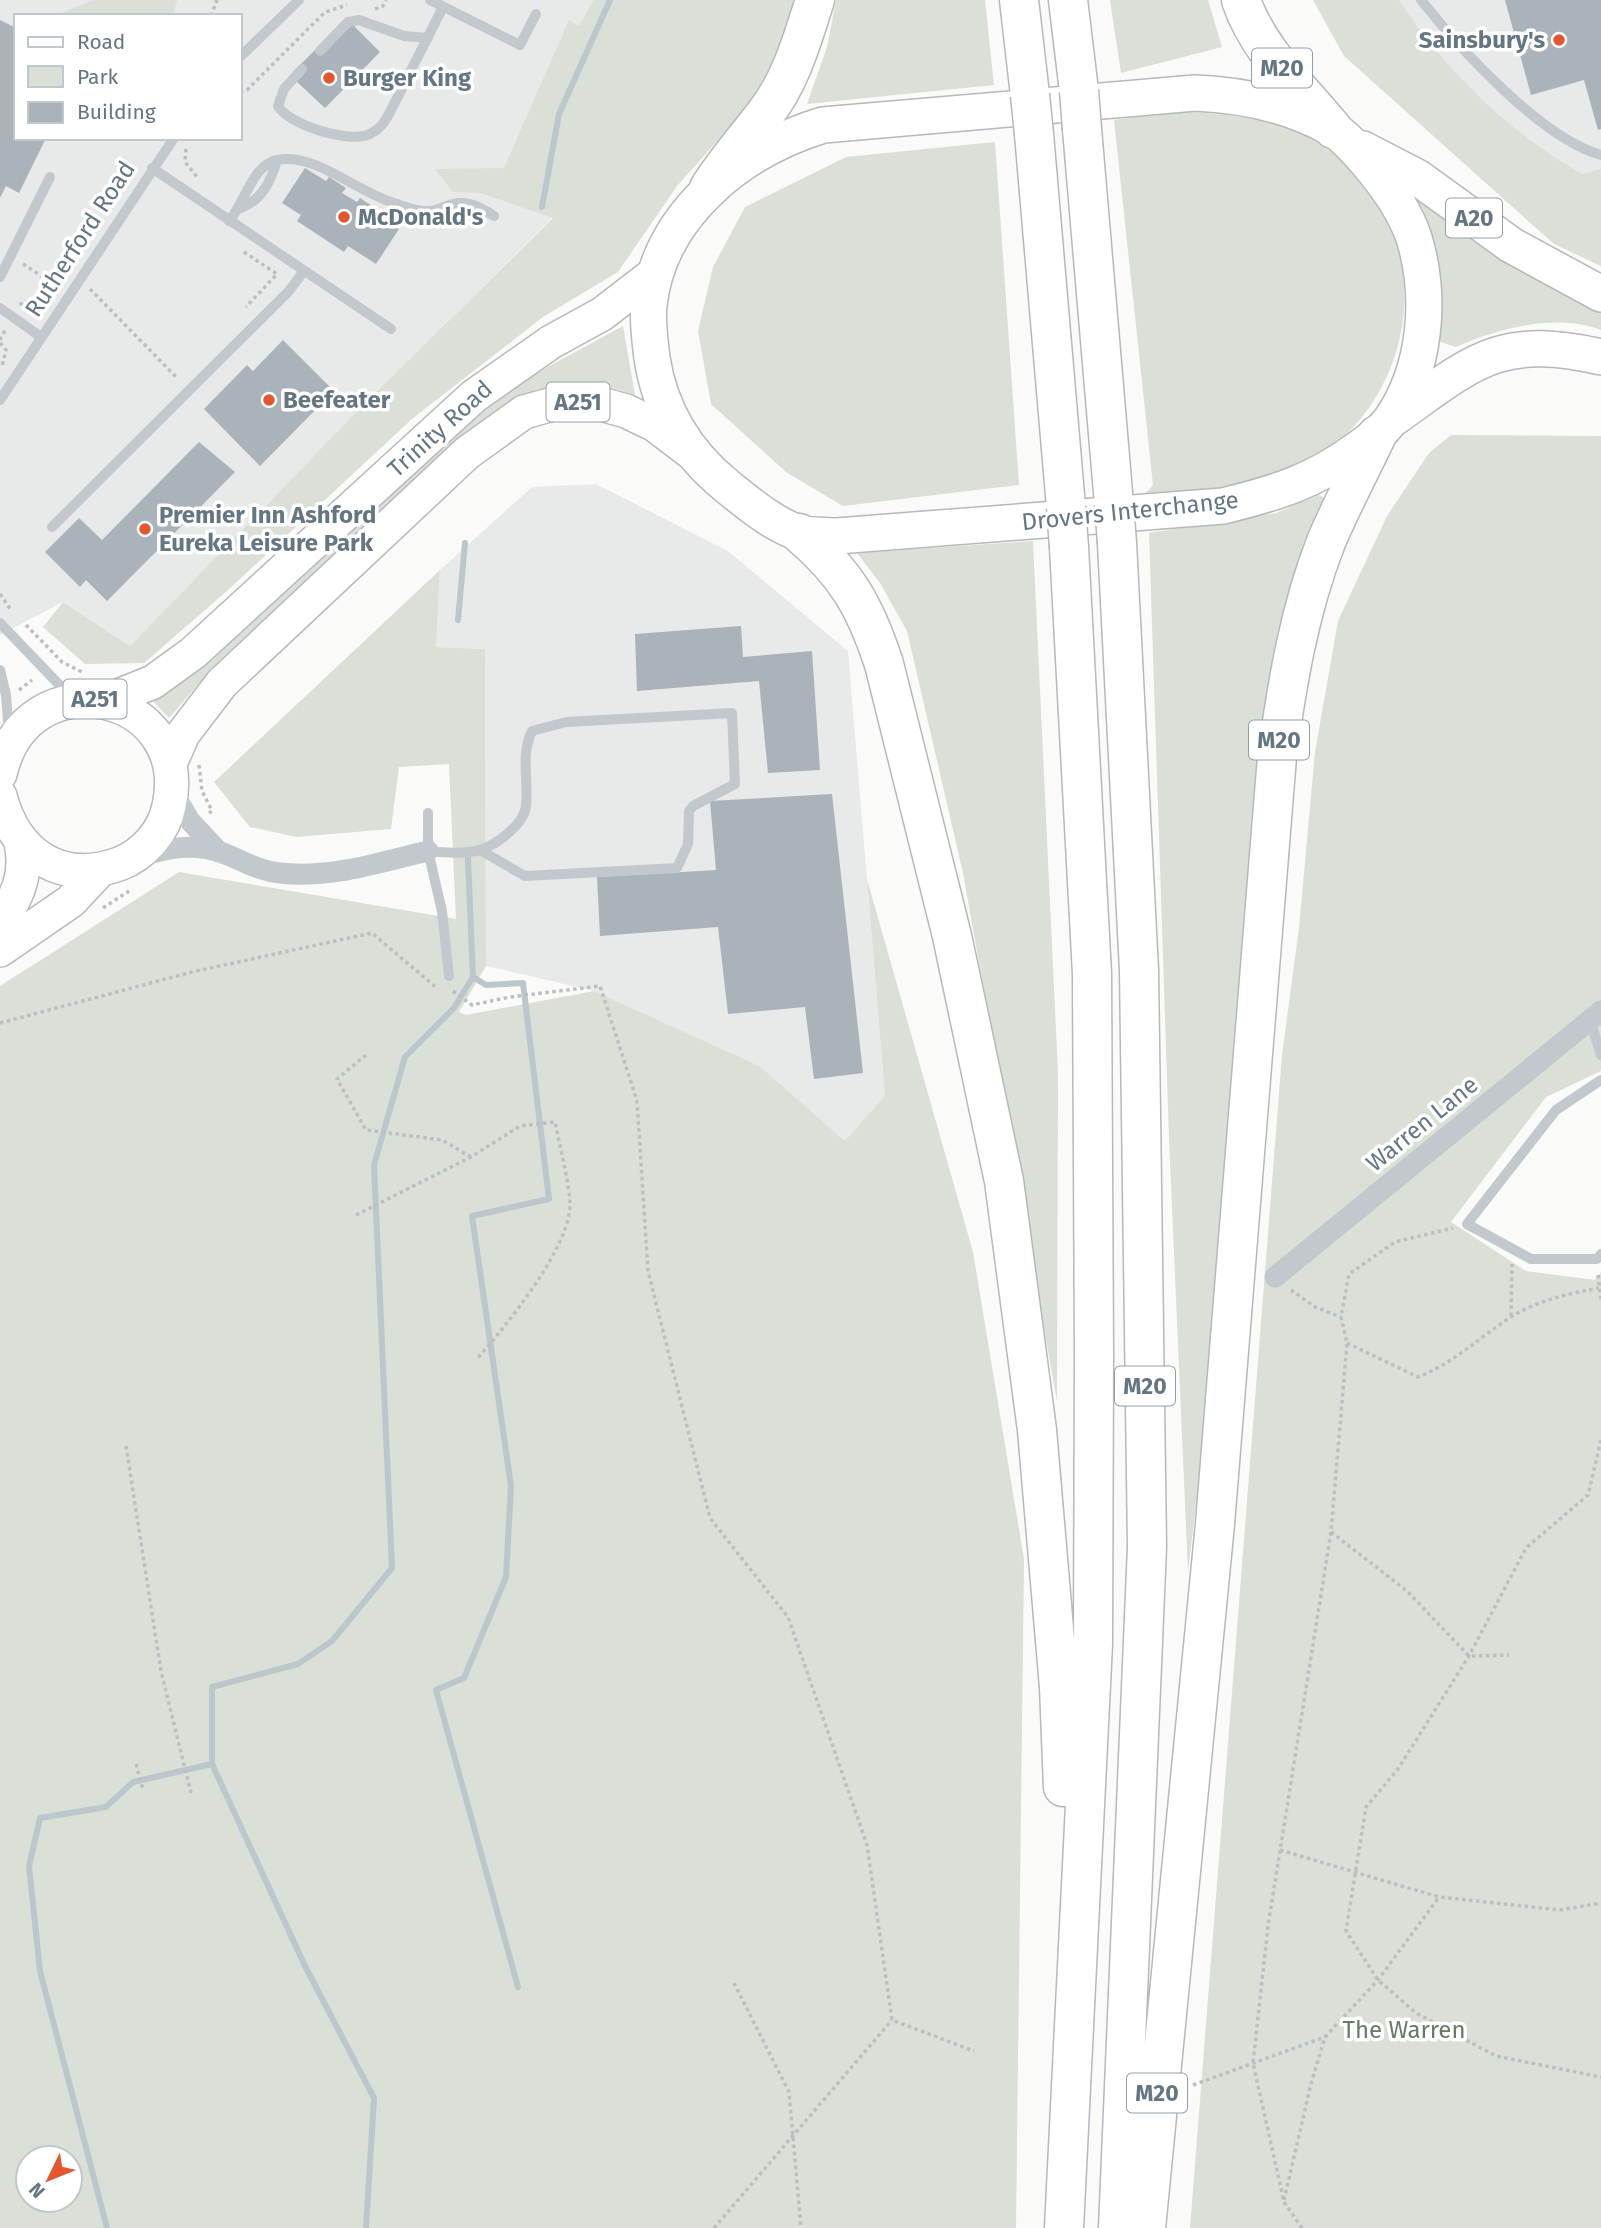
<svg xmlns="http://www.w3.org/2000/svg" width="1601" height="2228" viewBox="0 0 1601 2228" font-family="'Fira Sans',sans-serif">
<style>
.built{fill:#e8e9e9;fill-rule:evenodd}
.green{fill:#dadfd7;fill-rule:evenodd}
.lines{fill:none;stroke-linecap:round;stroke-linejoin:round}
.stream{stroke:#bbc7cb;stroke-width:6}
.building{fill:#aab3b9}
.primary-casing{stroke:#b5babe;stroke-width:36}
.trunk-casing{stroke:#b4b9bd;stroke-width:38}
.motorway-casing{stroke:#b4b9bd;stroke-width:41}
.path{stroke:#bbbfc2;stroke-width:3.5;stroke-dasharray:3.5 3.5;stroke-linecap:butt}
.service{stroke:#c3c8cc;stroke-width:10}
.minor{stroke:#c3c8cc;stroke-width:21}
.primary{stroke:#fff;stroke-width:33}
.trunk{stroke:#fff;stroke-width:35}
.motorway{stroke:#fff;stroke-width:38}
.motorway-bridge-casing{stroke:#b4b9bd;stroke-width:41;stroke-linecap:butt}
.motorway-bridge{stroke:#fff;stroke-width:38}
.poi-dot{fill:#e4572e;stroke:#fff;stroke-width:2.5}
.labels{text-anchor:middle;stroke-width:7;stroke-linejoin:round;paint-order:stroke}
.shield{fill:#fff;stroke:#939fa8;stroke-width:2}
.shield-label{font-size:23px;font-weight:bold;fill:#657683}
.poi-label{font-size:24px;font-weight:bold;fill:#657683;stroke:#fff;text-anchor:start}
.street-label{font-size:24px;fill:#657683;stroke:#fff}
.park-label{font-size:24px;fill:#687a64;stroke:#fff}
</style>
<rect width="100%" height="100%" fill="#fafaf8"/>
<path class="built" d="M0,0h608l-55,217 -186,184 -237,245 -67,-44 -63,33zM16,16h224v122h-224z
M1339,0h262v218z
M596,484l132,67 120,100 37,446 -40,44 -87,-75 -164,-75 -108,-25 -1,-317 -49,-2 4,-77 92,-83z"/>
<path class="green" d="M93,0h84l-4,16h-119z
M594,0h204l-35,90 -86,96 -59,86 -75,45 -130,101 -186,173 -83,72 -59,1 -42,-37 20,-25 67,44 237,-245 186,-183 -72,-25 -28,-1 -18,-23 69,-1 65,-148 10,6z
M836,0h149l9,85 -187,19 20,-57z
M1110,0h98l14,47 -101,26z
M1313,0h86c45,69 111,134 183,174l19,-5v97l-47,-22 -210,-188z
M1176,111c54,3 99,7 148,35 9,6 16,14 24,21 94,85 65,243 -46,299 -49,24 -104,24 -156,27l7,-8 -39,-365z
M995,142l24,343 -176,21 -57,-34 -75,-68 -13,-73 15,-64 32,-60 101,-50z
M1410,191l191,118v21c-45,-17 -102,-2 -145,17l-18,-6 3,-9c2,-60 -8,-87 -31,-141z
M623,326l12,69c-70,-26 -113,-5 -168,39l-265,246 -33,38 -19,-20 310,-272 62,-45z
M1451,435l150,1v635l-55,26 -95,125 75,49 69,9 6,-8v956h-411l92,-1173 17,-127 16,-176 23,-131 49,-105 42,-63z
M1319,495l13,7 -22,46 -122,1024 -19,-434 -20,-605 127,-20z
M1033,541l25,532 -1,328 -94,-528 -56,-242 -27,-48 -23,-30z
M440,570l-4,77 49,2 1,317 -27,46 7,3 128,-24 165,75 86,75 40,-45 -18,-217 106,373 51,307 -8,669h-1016v-1242l179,-114 277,47 -7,-155 -50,3 -8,62 -95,8 -46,-10 -36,-45zM28,2158h42v42h-42z"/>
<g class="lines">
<path class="stream" d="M542,207l17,-93 51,-114
M458,620l7,-77
M473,977l13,8 37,-2 26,216 -77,17 39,270 -5,91 -42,101 -28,12 82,297
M107,2228l-67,-257 -11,-105 11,-48 66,-11 27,-25 79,-18
M366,2228l8,-130 -69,-132 -93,-202v-77l86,-23 34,-23 60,-73 -18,-403 31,-108 49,-49 19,-31 -5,-118"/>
</g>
<path class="building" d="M1505,0h96v129l-3,1 -14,-50 -53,15z
M0,20l16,8v110h30l-27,55 -13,-7 -6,12z
M352,24l28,28 -55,56 -29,-27 3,-15 18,-18z
M305,168l21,13 3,-4 17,11 -4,5 15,9 3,-4 30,20 -2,4 11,7 -23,35 -28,-18 -4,6 -47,-31 4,-6 -19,-12z
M283,340l51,51 -74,75 -56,-57 43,-44 6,6z
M199,442l36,30 -128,129 -21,-21 -6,7 -35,-35 34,-34 23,22z
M741,626l2,31 69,-6 8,119 -52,3 -9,-92 -122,10 -2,-57z
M832,794l31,279 -49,6 -9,-72 -77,7 -10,-87 -118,9 -3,-59 119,-7 -6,-69z"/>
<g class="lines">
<defs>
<path id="primary" d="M106,701l47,-19 40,-29 281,-257 77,-54 51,-28 52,-40
M170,764l13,-30 39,-51 245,-230 57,-41 29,-8h48l25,7 29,14 34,26
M0,774c27,-120 194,-82 169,32 -5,26 -26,49 -50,58 -59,21 -104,-10 -119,-68
M0,924c17,-28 28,-49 21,-81
M0,950l71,-49 28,-30"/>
<path id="trunk" d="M1195,93c47,2 96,12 138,36 13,8 23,21 34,33 18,21 38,49 47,76 18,59 12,132 -24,183 -9,12 -21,20 -32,28 -45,33 -82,44 -135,57l-386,30c-12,-1 -26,0 -37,-3 -25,-7 -52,-30 -72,-46 -41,-33 -68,-76 -76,-129 -2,-17 -5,-36 -3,-53 10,-91 92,-155 174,-180z
M1363,149l54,28 94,68 90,49
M1394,418c80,-57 105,-84 207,-61"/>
<path id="motorway" d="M1019,0l11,95
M1068,0l11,91
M1241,0c16,49 60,90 92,129
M1082,129l32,375
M1034,134l32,373
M709,188c17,-27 37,-49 56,-74 26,-33 37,-74 50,-114
M799,533c47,40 66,73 85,131l68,272 52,245 33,249 22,257 4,100
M1117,543l22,427 8,577 -29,681
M1064,2228l29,-584 1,-290 -2,-380 -23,-427
M1146,2228l69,-704 62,-767c10,-73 22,-146 49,-215 15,-36 34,-71 51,-107"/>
</defs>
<use href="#primary" class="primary-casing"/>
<use href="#trunk" class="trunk-casing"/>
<use href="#motorway" class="motorway-casing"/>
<path class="path" d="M375,9l8,-3 3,-6
M211,16l6,-16
M240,92l7,-2 78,-78 22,-7
M186,149l-1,13 13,16
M244,252l33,22 -31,33
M23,264l34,22
M90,289l88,90
M20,305l4,-4 20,3
M0,340l5,-10
M0,343l6,7 -4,16
M0,594l11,16
M26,625l36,37 22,11
M19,690l13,-10
M199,765l3,26 10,20 -3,2
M103,908l26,-17
M453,991l19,14 38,-8 90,-11 37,115 11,170 62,247 78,99 79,228 25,175 82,31
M0,1023l192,-51 180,-39 66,56
M366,1055l-29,24 29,51 76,10 29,17
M356,1215l115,-58 49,-31 35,-4c5,26 13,54 15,80 2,44 -65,125 -93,157
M1598,1275l3,25
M1291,1290l24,17 26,10
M1511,1316l1,-52
M1347,1343l71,34c38,-15 60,-39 93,-60 27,-17 57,-23 88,-29
M1601,1440l-13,55 -62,53 -57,108 -71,113 -32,38 -20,124 32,49 38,33 80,43 105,21
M126,1446l35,225 30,122
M1331,1532l76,59 62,65 40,-1
M136,1764l7,26
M1280,1850l159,47 121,13 41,-7
M734,1983l55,109 12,136
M1193,2085l132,-48
M1284,2200l27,-116 14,-47 53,-57 61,-83
M714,2228l178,-208
M1302,2228l-18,-26 -31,-139 15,-137 63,-394 16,-189 -6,-26 8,-43 46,-32 58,-14"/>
<path class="service" d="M430,0l90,45 16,-31
M1421,0c39,49 120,138 180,155
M320,51l28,-29 11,-2 45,16 24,2
M240,57l59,-57
M302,69l-18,20 -6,17c11,19 72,38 92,28 10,-5 14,-11 19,-20l54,-107
M152,168l239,161
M241,208c21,-8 30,-27 36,-48
M229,221c16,-18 23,-56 48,-61 39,-8 80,33 120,44 9,3 22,8 31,7 7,0 15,-4 21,-6 17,-6 31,2 45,11
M0,277l50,-100
M0,308l41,29
M0,400l174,-262
M52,527l237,-236 15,-20
M0,623l71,74
M0,670l6,25 3,39
M428,813v38l14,60 7,65
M428,851c17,2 31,3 48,0 18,-4 48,-26 50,-45 3,-26 -6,-50 6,-75l34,-9 166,-9 3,71 -42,22 -4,5 -1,33 -11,24 -152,8 -45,-26
M1590,1020l11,35
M1601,1080l-45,30 -89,114 64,35h66l4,-5"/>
<path class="minor" d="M173,792l17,29 29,31
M141,856c27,-8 52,-13 79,-4 21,7 37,19 60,21 50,6 100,-11 148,-22
M1275,1277l326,-266"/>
<use href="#primary" class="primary"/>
<use href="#trunk" class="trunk"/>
<use href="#motorway" class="motorway"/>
<defs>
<path id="motorway-bridge" d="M1079,91l3,38
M1030,95l4,39
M1114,504l3,39
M1066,507l3,40"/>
</defs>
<use href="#motorway-bridge" class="motorway-bridge-casing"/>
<use href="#motorway-bridge" class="motorway-bridge"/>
</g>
<g class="poi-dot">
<circle cx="1559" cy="40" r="7"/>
<circle cx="329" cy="78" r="7"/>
<circle cx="344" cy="217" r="7"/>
<circle cx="269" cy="400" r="7"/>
<circle cx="145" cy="529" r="7"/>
</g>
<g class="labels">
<g class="shield">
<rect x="1252" y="48.5" width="60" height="39" rx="5"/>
<rect x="1446" y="198.5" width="56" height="39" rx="5"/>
<rect x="546.5" y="382.5" width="63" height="39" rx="5"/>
<rect x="63.5" y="679.5" width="63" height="39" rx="5"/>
<rect x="1249" y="720.5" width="60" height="39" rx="5"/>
<rect x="1115" y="1366.5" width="60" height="39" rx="5"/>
<rect x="1127" y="2073.5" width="60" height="39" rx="5"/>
</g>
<g class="shield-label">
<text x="1282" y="76">M20</text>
<text x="1474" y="226">A20</text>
<text x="578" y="410">A251</text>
<text x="95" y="707">A251</text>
<text x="1279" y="748">M20</text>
<text x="1145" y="1394">M20</text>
<text x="1157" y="2101">M20</text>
</g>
<g class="poi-label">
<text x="1545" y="48" text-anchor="end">Sainsbury's</text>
<text x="343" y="86">Burger King</text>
<text x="358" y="225">McDonald's</text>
<text x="283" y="408">Beefeater</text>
<text x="159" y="523">Premier Inn Ashford<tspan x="159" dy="28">Eureka Leisure Park</tspan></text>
</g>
<g class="street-label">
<text transform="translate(80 239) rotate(-57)" y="8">Rutherford Road</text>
<text transform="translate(440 429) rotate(-42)" y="8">Trinity Road</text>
<text transform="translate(1130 511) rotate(-6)" y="8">Drovers Interchange</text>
<text transform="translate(1422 1124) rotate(-39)" y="8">Warren Lane</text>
</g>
<g class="park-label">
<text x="1404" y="2038">The Warren</text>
</g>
</g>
<rect x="14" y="14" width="228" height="126" fill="#ffffff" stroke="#c1c8cd" stroke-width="2"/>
<rect x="28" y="37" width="35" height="10" fill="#ffffff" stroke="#c1c8cd" stroke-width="2"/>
<text x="77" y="49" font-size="21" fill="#657683">Road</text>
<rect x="28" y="66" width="35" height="21" fill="#dadfd7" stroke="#c1c8cd" stroke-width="2"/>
<text x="77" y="84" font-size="21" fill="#657683">Park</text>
<rect x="28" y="102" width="35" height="21" fill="#aab3b9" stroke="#c1c8cd" stroke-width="2"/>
<text x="77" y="119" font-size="21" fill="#657683">Building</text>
<g transform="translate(49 2179) rotate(227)"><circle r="33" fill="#ffffff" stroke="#c1c8cd" stroke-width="2"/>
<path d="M0-5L12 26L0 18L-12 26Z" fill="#e4572e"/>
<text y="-10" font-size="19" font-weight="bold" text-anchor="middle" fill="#657683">N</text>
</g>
</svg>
